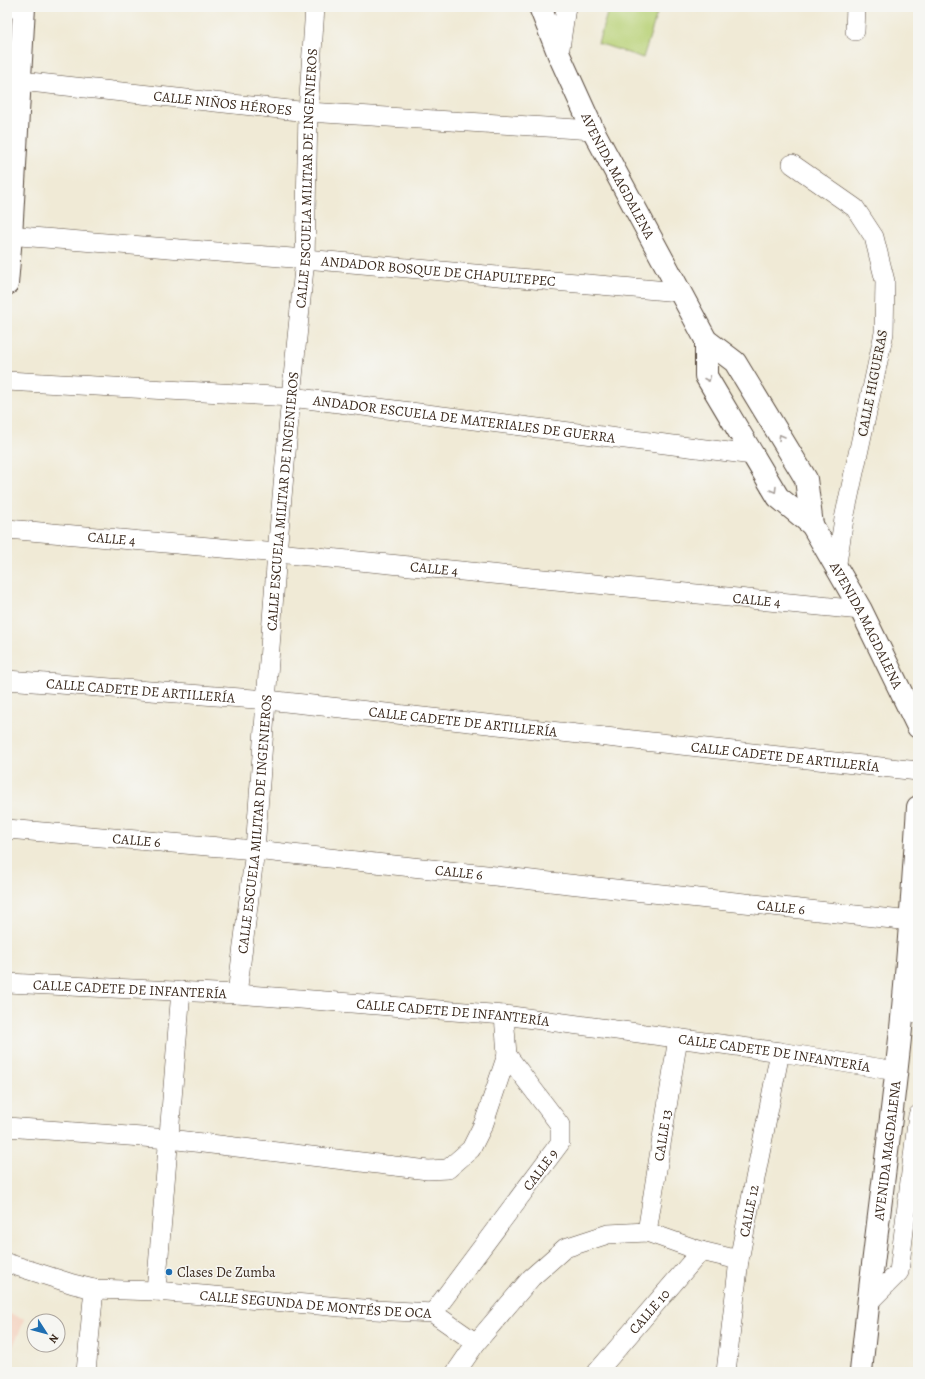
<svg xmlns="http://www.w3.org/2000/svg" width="925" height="1379" viewBox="0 0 925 1379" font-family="Alegreya,serif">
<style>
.built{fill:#f4d3c1}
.green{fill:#b9d278;stroke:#7a7e4b}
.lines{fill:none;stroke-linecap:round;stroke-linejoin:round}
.street-casing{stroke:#56473a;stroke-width:20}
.secondary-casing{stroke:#56473a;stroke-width:24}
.street{stroke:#fff;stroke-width:19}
.secondary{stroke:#fff;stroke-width:22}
.oneway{stroke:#a79f9a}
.poi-dot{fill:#1f6fb2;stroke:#f6f6f2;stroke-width:1.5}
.labels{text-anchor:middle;stroke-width:3;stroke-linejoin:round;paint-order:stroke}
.street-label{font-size:14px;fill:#3b2a1e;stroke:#f6f6f2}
.poi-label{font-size:14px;fill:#3b2a1e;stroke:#f6f6f2;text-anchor:start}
</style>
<rect width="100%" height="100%" fill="#f6f6f2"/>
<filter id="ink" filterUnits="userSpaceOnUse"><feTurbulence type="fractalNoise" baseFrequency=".025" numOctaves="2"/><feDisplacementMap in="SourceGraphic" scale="8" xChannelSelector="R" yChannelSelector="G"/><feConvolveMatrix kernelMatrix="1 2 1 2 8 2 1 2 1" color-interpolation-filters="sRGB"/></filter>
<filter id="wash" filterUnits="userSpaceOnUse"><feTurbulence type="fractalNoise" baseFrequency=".012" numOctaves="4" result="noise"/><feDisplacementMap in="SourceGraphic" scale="16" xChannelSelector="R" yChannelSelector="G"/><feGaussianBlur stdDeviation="0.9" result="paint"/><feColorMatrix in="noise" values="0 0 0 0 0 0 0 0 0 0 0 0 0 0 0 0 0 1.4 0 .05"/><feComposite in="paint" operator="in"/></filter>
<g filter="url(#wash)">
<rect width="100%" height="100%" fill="#f0ead6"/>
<path class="built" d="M7,1313l18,6 -18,41z"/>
<path class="green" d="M609,7h50l-16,51 -45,-15z"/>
</g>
<g filter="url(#ink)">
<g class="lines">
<defs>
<g id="street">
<path d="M7,8h17"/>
<path d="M855,31l1,-24"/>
<path d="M559,55l7,-48"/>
<path id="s1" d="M20,81l288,31 285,18"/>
<path d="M792,164l63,44 19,29 11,44 -1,52 -40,186 -8,50"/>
<path id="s2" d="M7,235l298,24 374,33"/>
<path id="s3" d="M7,381l284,16 462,58"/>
<path id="s4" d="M7,529l270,24 584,57"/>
<path id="s5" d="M7,680l260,20 651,71"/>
<path id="s6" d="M7,829l248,21 656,71"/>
<path id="s7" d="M7,983l230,11 267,21 276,37 116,19"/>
<path id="s8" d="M237,994l18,-144 22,-297 14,-156 14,-138 3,-147 7,-105"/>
<path d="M904,998l14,16"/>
<path d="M7,1127l162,12 259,31 20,-1 23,-20 13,-26 23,-68"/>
<path id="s9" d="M647,1232l31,-194"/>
<path id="s10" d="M7,1263l66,21 21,5 62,2 219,19 58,3 43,30"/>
<path d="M156,1291l25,-300"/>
<path d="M868,1303l31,-31 19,-157"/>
<path id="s11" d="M433,1313l127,-170v-18l-53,-70 -3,-40"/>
<path d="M86,1372l8,-83"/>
<path d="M456,1372l20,-29 55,-65 34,-30 43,-14 39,-2 54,19 38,9"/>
<path id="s12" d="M597,1372l104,-121"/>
<path id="s13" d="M726,1372l13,-112 41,-208"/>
</g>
<g id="secondary">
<path id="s14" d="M540,7l19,48 34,75 113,210 29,22 71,117 6,46"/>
<path d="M7,284l4,-48 13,-229"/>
<path id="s15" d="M706,340v36l72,121 34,28 49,85 57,117"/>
<path id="s16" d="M861,1372c12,-125 32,-250 43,-375 6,-63 10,-126 14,-190"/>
</g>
</defs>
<use href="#street" class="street-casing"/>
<use href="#secondary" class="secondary-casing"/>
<use href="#street" class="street"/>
<use href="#secondary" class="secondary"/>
</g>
<defs><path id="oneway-chevron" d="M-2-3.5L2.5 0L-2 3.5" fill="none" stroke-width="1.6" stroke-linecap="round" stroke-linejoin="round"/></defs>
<g class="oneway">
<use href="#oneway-chevron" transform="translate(708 379) rotate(67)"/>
<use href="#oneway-chevron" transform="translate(781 437) rotate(-121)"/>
<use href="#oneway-chevron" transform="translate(774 490) rotate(59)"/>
</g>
</g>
<circle class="poi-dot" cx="169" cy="1272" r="4"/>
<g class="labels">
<g class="street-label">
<text dy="5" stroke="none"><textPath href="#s1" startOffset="204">CALLE NIÑOS HÉROES</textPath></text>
<text dy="5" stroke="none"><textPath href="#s14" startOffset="186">AVENIDA MAGDALENA</textPath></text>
<text dy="5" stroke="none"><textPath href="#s8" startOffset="819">CALLE ESCUELA MILITAR DE INGENIEROS</textPath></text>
<text dy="5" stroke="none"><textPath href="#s2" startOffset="433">ANDADOR BOSQUE DE CHAPULTEPEC</textPath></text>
<text transform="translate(872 383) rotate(-79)" y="5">CALLE HIGUERAS</text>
<text dy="5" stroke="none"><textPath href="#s3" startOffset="459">ANDADOR ESCUELA DE MATERIALES DE GUERRA</textPath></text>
<text dy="5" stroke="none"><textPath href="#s8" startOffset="495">CALLE ESCUELA MILITAR DE INGENIEROS</textPath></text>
<text dy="5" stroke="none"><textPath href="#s4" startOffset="105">CALLE 4</textPath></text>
<text dy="5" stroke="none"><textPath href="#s4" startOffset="429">CALLE 4</textPath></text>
<text dy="5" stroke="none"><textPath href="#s4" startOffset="753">CALLE 4</textPath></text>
<text dy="5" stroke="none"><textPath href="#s15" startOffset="335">AVENIDA MAGDALENA</textPath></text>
<text dy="5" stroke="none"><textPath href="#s5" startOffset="134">CALLE CADETE DE ARTILLERÍA</textPath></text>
<text dy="5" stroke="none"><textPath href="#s5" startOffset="458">CALLE CADETE DE ARTILLERÍA</textPath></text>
<text dy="5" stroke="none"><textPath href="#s5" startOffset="782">CALLE CADETE DE ARTILLERÍA</textPath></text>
<text dy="5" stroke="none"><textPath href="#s8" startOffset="171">CALLE ESCUELA MILITAR DE INGENIEROS</textPath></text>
<text dy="5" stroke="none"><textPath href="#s6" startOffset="130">CALLE 6</textPath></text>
<text dy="5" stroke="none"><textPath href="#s6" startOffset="454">CALLE 6</textPath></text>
<text dy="5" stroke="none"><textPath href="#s6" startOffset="778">CALLE 6</textPath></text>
<text dy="5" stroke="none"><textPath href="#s7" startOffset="123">CALLE CADETE DE INFANTERÍA</textPath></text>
<text dy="5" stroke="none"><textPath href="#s7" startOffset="447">CALLE CADETE DE INFANTERÍA</textPath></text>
<text dy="5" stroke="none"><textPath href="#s7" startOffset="771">CALLE CADETE DE INFANTERÍA</textPath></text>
<text dy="5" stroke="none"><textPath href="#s9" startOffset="98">CALLE 13</textPath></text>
<text dy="5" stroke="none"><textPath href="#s16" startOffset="223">AVENIDA MAGDALENA</textPath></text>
<text dy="5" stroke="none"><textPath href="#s11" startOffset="179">CALLE 9</textPath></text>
<text dy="5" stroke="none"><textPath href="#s13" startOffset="163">CALLE 12</textPath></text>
<text dy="5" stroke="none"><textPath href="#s10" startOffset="313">CALLE SEGUNDA DE MONTÉS DE OCA</textPath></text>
<text dy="5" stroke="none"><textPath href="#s12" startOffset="80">CALLE 10</textPath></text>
</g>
<g class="poi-label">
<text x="177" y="1277">Clases De Zumba</text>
</g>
</g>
<rect width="925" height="1379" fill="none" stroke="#f6f6f2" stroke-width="24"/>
<g transform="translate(46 1333) rotate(126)"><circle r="19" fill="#f6f6f2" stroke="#aba49d"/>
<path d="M0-3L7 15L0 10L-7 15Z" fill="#1f6fb2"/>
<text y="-6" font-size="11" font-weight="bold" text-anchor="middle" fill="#3b2a1e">N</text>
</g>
</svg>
